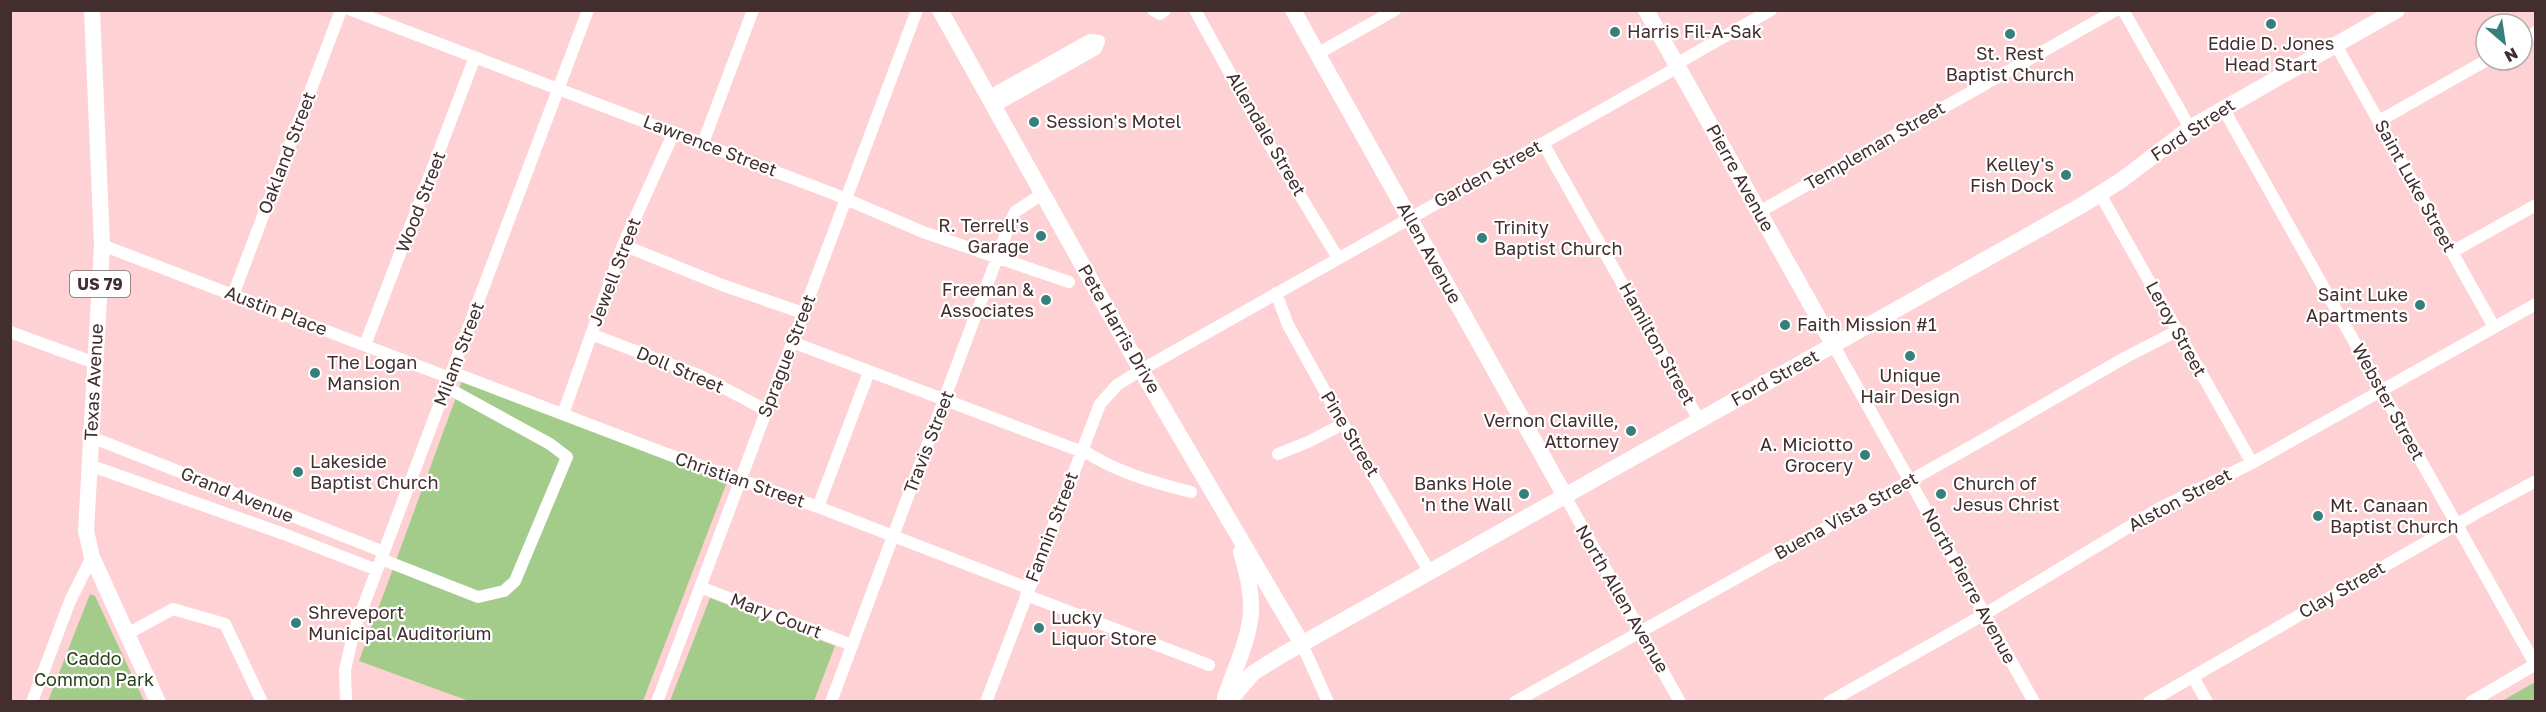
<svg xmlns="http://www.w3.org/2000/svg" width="2546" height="712" viewBox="0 0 2546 712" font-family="'Golos Text',sans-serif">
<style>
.green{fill:#a3cb8a}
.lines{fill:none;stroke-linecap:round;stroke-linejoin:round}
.minor{stroke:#fff;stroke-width:12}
.major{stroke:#fff;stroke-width:16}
.poi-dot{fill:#367f7d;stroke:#fff;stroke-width:2}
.labels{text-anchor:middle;stroke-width:4.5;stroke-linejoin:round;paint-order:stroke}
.shield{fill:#fff;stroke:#7b6c6d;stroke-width:1.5}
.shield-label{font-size:16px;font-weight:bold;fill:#422d2f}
.poi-label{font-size:18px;fill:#422d2f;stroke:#fff;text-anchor:start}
.street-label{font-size:18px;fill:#422d2f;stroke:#fff}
.park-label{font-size:18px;fill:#2a411a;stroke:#fff}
</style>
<rect width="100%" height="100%" fill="#fed1d4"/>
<path class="green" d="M462,381l265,101 -84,219h-174l-110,-40z
M90,594l5,2 49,105h-96z
M710,598l125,48 -21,55h-144z
M2535,682v19h-33z"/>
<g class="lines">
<path class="minor" d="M351,10l483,184 89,38 146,50
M1153,10l7,4 5,-4
M1195,10l74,134 69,114
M2123,10l67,118
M2522,40l14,-8
M2336,45l158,282
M1317,54l78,-44
M1676,64l95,-54
M988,97l102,-57 9,1 -3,8 -103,58
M2223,108l312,556
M2379,121l108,-61
M703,143l50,-133
M1543,143l156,277
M2100,194l152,269
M1759,212l357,-202
M102,245l348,133
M623,245l99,40 81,28
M2452,252l84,-47
M1276,293l12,32 55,99 86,147
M233,295l108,-285
M10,332l85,31
M591,334l110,42 65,34
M792,342l288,109
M365,345l110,-288
M1834,346l200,356
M452,372l215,82 151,53 210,81
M563,414l60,-169 51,-113
M91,437l293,115
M1081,449c34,23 71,33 110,43
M1278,454l30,-12 35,-18
M89,465l195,69 93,36
M1565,496l115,206
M818,507l51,-135
M381,559l97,38 26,-6 11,-10 52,-124 -17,-13 -104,-57
M700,587l152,58
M1026,595l183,70
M127,634l46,-25 52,15 37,78
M1302,644l26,58
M2193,677l14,25
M32,702l38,-101 22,-44
M346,702l-1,-32 9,-39 234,-621
M657,702l260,-692
M831,702l178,-476 6,-14 27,-18
M986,702l114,-298 17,-19 24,-15 537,-303
M1515,702l464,-260 147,-85 51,-26
M1829,702l156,-88 175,-106 92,-45 284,-159
M2149,702l331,-191 56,-30
M2471,702l65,-38"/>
<path class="major" d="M92,10l10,235 -16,286 6,26 66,145
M940,10l201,360 161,274
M1293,10l272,486
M1646,10l188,336
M1225,698c9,-28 24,-57 26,-86 1,-21 -4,-41 -10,-60
M1228,702l25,-29 29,-18 802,-451 39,-25 67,-51 207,-118"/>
</g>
<g class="poi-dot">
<circle cx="2271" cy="24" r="6"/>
<circle cx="1615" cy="32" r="6"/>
<circle cx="2010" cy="34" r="6"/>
<circle cx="1034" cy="122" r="6"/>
<circle cx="2066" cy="175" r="6"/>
<circle cx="1041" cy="236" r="6"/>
<circle cx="1482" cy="238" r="6"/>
<circle cx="1046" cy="300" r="6"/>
<circle cx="2420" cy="305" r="6"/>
<circle cx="1785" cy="325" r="6"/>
<circle cx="1910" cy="356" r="6"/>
<circle cx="315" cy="373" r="6"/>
<circle cx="1631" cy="431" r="6"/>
<circle cx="1865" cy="455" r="6"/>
<circle cx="298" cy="472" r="6"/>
<circle cx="1524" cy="494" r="6"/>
<circle cx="1941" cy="494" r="6"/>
<circle cx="2318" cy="516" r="6"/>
<circle cx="296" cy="623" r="6"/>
<circle cx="1039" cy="628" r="6"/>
</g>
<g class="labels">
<rect class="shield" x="70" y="271" width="60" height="26" rx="4.5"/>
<g class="shield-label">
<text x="100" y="290">US 79</text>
</g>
<g class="poi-label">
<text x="1627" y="38">Harris Fil-A-Sak</text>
<text x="2271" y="50" text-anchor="middle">Eddie D. Jones<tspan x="2271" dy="21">Head Start</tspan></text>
<text x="2010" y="60" text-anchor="middle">St. Rest<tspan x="2010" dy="21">Baptist Church</tspan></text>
<text x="1046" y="128">Session's Motel</text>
<text x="2054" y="171" text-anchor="end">Kelley's<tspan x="2054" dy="21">Fish Dock</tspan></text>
<text x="1029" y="232" text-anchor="end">R. Terrell's<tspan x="1029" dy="21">Garage</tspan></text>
<text x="1494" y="234">Trinity<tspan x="1494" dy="21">Baptist Church</tspan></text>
<text x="1034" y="296" text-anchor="end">Freeman &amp;<tspan x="1034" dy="21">Associates</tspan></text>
<text x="2408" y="301" text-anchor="end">Saint Luke<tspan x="2408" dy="21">Apartments</tspan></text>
<text x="1797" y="331">Faith Mission #1</text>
<text x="327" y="369">The Logan<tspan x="327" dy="21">Mansion</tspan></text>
<text x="1910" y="382" text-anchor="middle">Unique<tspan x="1910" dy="21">Hair Design</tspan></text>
<text x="1619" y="427" text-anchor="end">Vernon Claville,<tspan x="1619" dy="21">Attorney</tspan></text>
<text x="1853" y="451" text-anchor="end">A. Miciotto<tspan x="1853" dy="21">Grocery</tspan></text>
<text x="310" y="468">Lakeside<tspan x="310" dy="21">Baptist Church</tspan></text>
<text x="1512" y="490" text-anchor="end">Banks Hole<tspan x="1512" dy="21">'n the Wall</tspan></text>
<text x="1953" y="490">Church of<tspan x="1953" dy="21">Jesus Christ</tspan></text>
<text x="2330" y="512">Mt. Canaan<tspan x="2330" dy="21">Baptist Church</tspan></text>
<text x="308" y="619">Shreveport<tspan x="308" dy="21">Municipal Auditorium</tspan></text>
<text x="1051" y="624">Lucky<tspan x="1051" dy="21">Liquor Store</tspan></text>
</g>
<g class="street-label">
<text transform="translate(2193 130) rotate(-34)" y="6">Ford Street</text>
<text transform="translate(1266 134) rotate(60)" y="6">Allendale Street</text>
<text transform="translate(710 146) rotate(21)" y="6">Lawrence Street</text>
<text transform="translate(1875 146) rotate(-30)" y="6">Templeman Street</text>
<text transform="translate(287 153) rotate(-69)" y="6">Oakland Street</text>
<text transform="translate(1488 174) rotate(-29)" y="6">Garden Street</text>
<text transform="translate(1740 178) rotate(61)" y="6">Pierre Avenue</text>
<text transform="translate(2415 186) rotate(61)" y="6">Saint Luke Street</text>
<text transform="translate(421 202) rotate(-69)" y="6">Wood Street</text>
<text transform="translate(1429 253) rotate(61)" y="6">Allen Avenue</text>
<text transform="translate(615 272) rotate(-69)" y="6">Jewell Street</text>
<text transform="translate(276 311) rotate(21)" y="6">Austin Place</text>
<text transform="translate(1119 329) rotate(60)" y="6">Pete Harris Drive</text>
<text transform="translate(2176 329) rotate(61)" y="6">Leroy Street</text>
<text transform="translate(1657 344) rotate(61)" y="6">Hamilton Street</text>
<text transform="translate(459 354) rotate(-69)" y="6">Milam Street</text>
<text transform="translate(787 356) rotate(-69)" y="6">Sprague Street</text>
<text transform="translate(680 370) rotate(23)" y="6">Doll Street</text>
<text transform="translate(1775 378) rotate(-29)" y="6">Ford Street</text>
<text transform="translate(94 382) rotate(-87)" y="6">Texas Avenue</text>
<text transform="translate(2388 402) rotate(61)" y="6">Webster Street</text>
<text transform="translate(1350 434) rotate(59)" y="6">Pine Street</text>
<text transform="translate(929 442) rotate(-69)" y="6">Travis Street</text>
<text transform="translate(740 480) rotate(19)" y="6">Christian Street</text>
<text transform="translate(237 495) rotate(22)" y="6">Grand Avenue</text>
<text transform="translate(2180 500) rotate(-28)" y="6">Alston Street</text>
<text transform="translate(1846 516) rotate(-29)" y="6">Buena Vista Street</text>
<text transform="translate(1052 527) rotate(-69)" y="6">Fannin Street</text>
<text transform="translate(1969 586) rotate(61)" y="6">North Pierre Avenue</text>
<text transform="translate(2342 590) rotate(-30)" y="6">Clay Street</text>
<text transform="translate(1622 599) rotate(60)" y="6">North Allen Avenue</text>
<text transform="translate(776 616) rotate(21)" y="6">Mary Court</text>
</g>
<g class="park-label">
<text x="94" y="665">Caddo<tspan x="94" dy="21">Common Park</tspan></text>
</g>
</g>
<rect width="2546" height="712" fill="none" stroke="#422d2f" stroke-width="24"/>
<g transform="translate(2504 42) rotate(151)"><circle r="28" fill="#ffffff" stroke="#b3abac" stroke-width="1.5"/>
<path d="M0-4.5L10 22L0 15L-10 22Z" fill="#367f7d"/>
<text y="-9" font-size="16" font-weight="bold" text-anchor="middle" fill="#422d2f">N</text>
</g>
</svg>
